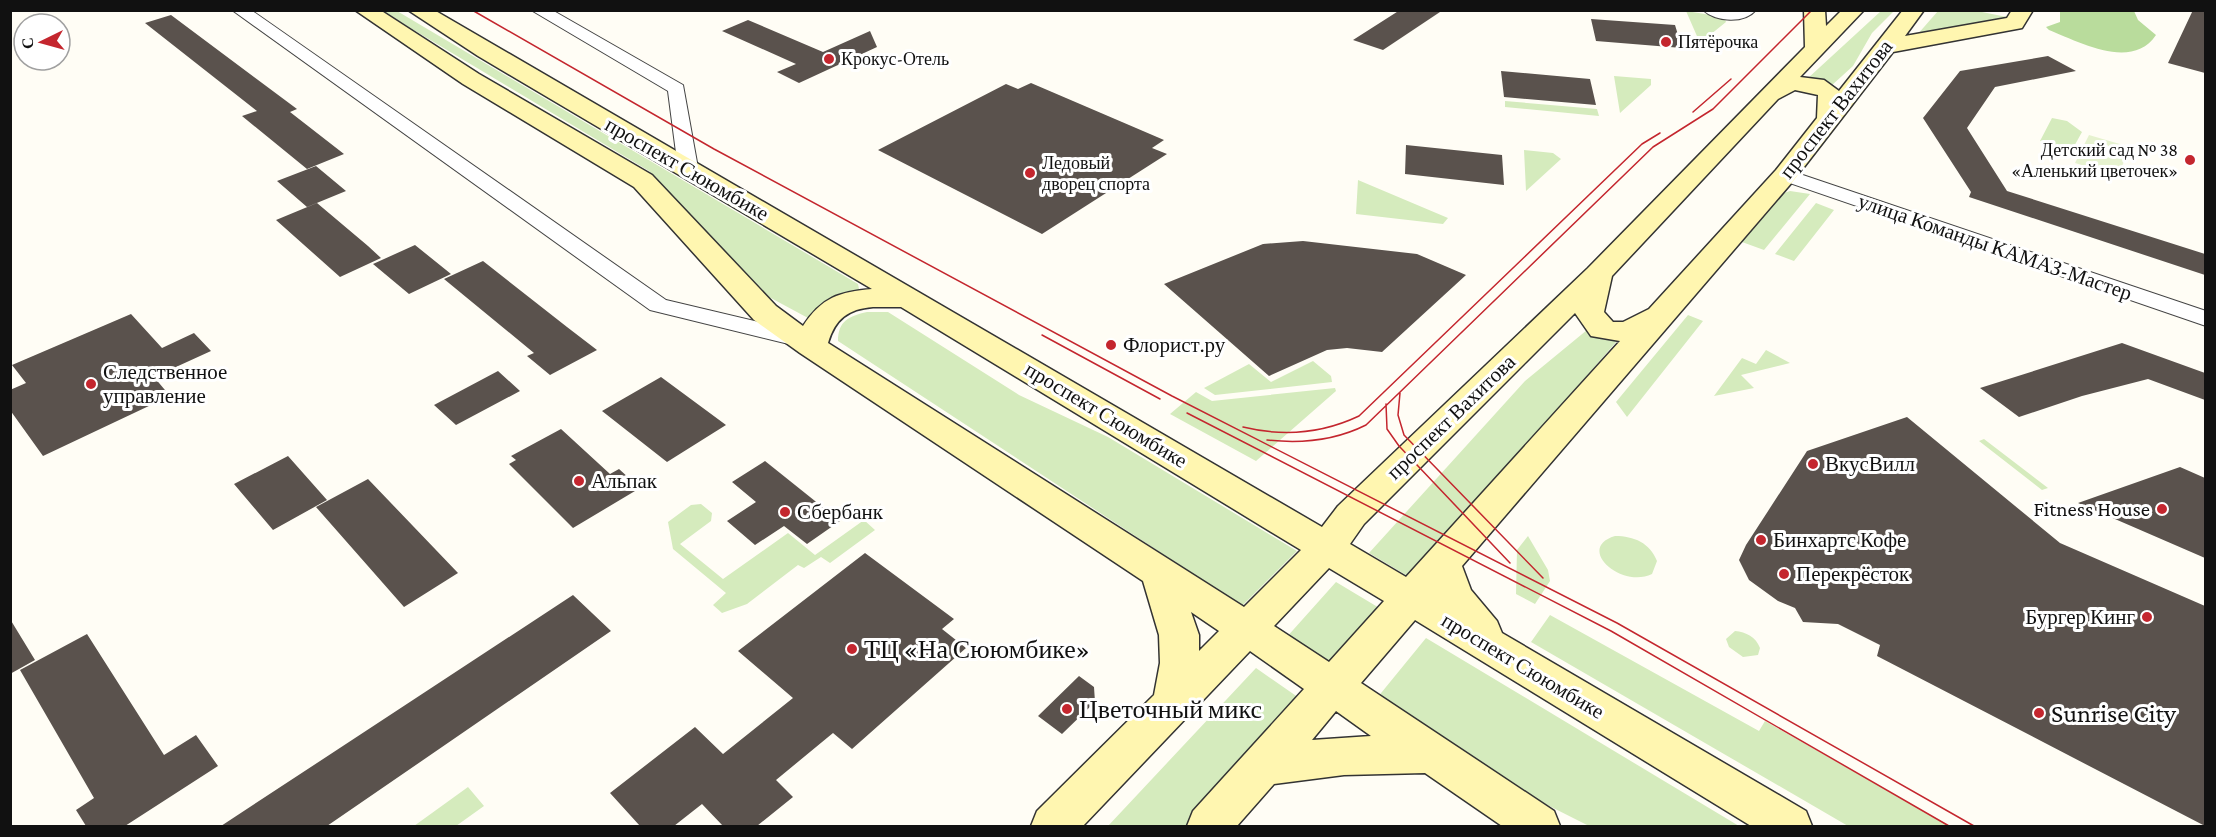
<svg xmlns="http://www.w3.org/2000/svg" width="2216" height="837" viewBox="0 0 2216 837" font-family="'Crimson Pro',serif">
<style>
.green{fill:#d5ebbd}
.forest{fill:#b9dc9c}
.pitch{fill:#e6f2cf}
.building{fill:#5a524d}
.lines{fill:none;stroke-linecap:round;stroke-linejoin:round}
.minor-casing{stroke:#444;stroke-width:2}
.secondary-casing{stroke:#333;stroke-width:3}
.minor{fill:#fff;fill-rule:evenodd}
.secondary{fill:#fff6b0;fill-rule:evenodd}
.tram{stroke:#c4262e;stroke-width:1.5}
.poi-dot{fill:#c4262e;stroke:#fff;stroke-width:2}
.labels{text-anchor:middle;stroke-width:6;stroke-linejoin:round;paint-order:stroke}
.far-poi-label{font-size:18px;fill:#111;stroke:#fff;text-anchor:start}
.street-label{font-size:21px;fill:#111;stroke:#fff}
.poi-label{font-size:21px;fill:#111;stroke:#fff;text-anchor:start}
.near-poi-label{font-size:26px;fill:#111;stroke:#fff;text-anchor:start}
</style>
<rect width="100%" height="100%" fill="#fffdf5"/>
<path class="green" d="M382,11h15l461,273 1,5 -51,29 -39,-21 -120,-126z
M1686,11l38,6 2,5 -26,21z
M1881,11h13l-22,22 -19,33 -22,20 -24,-7z
M1938,11h39l30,6 -90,18z
M1614,76l37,3v6l-31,28z
M1505,101l92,8 2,7 -94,-9z
M2052,118l15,3 15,11 -10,18 -32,-9z
M1524,150l29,3 8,6 -35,32z
M1358,180l90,38 -5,6 -87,-10z
M1790,191l20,3 -46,56 -22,-8 39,-48z
M1816,203l18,7 -40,51 -19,-7z
M867,312h21l131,83 89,42 189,114 -55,55 -404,-265c0,-20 11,-25 29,-29z
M1688,315l15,6 -76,96 -11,-15z
M1587,330l15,9 15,2 -206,237 -42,-25 156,-172z
M1766,350l24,13 -49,12 13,13 -40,8 28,-38 14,6z
M1313,361l18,15 1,6 -117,13 -11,-7 45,-24 22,18z
M1335,388l1,3 -80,70 -86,-47 26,-22 16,9z
M1984,439l64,49 -6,2 -63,-49z
M701,504l11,9 -1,8 -31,23 43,35 65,-46 27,22 49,-35 11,10 -45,33 -9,-6 -17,11 -6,-3 -51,39 -25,9 -9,-8 13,-12 -53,-44 -5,-27 23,-17z
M1528,536l20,34 2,11 -15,23 -19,-10 1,-44z
M1615,536c19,0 35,7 42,25l-5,13c-31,15 -77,-26 -37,-38z
M1336,582l45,27 -50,59 -46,-29z
M1550,615l209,116 6,-10 185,105h-102l-317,-184z
M1735,631c11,1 21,6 25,17l-2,7 -15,2 -14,-10 -3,-8z
M1426,638l313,188h-150l-89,-45 -123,-83z
M1256,668l46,32 -111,126h-83z
M468,787l16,19 -28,20h-42z"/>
<path class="forest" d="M2060,11h74l4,9 18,15c-24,36 -77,7 -107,-5l-3,-3 14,-5z"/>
<path class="pitch" d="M2089,135l41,12 -12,29 -43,-13z"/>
<path class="building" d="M1400,10h43l-60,40 -30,-10z
M2193,10h12v63l-37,-10z
M171,15l126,94 -7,3 54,42 -37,15 -65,-53 15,-5 -112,-88z
M1591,19l84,6 7,23 -86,-7z
M748,20l75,32 47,-21 7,16 -78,36 -22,-11 19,-8 -74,-33z
M2048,56l28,15 -81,16 -28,41 40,63 198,63v21l-236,-78 2,-5 -48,-74 37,-47z
M1501,71l89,8 6,26 -92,-8z
M1031,83l133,57 -12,8 15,6 -125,80 -164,-84 128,-66 12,5z
M1406,145l96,10 2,30 -99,-11z
M316,166l30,25 -39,16 -30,-26z
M317,203l51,43 13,12 -41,19 -64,-57z
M1303,241l114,13 49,21 -84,77 -35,-4 -20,2 -58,26 -105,-92 99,-40z
M415,245l36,29 -42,20 -36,-30z
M483,261l84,66 30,23 -47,25 -23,-19 7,-3 -90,-74z
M131,314l31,34 32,-15 17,18 -57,26 16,19 -127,60 -33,-46v-20l16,-7 -14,-18z
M2122,343l83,30v27l-57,-21 -66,17 -63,21 -39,-29z
M498,371l22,20 -64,34 -22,-20z
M661,377l65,48 -59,37 -65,-51z
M1907,417l153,126 145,63v220l-328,-170 3,-11 -42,-21 -35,-2 -8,-14 -17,-7 -29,-21 -10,-20 7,-15 61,-94z
M561,429l49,45 9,-5 21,19 -67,40 -64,-64 7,-4 -5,-4z
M288,456l39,44 -54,30 -39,-46z
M765,461l75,60 -33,23 -23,-18 -29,19 -28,-24 29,-19 -24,-20z
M2180,467l25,11v80l-127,-55z
M368,479l90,94 -54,34 -88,-100z
M865,553l89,66 -12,10 24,19 -114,101 -19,-16 -57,47 17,17 -36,29h-34l-21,-22 -28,22h-34l-30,-33 85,-66 28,27 70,-56 -55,-47z
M573,595l38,36 -284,195h-106z
M10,619l25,41 -25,14z
M87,634l77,121 32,-20 22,31 -93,60h-39l-10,-16 18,-12 -74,-128z
M1079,676l15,11 1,15 -33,32 -24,-18z"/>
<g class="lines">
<defs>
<path id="minor" d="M232,10h19l415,290 143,34 4,5 -4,5 -8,3 -151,-37z
M531,10h21l131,75 15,83 -3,4h-14l-3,-4 -10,-77z
M1703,10h53c-12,14 -40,12 -53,0z
M1785,169l421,142v15l-428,-147 -3,-4 3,-4z"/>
<path id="secondary" d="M355,10h25l99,64 173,101 124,131 27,20c19,-29 36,-34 69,-37l-394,-233 -70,-46h26l888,517 16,-21 250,-238 217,-221 -1,-37h21l1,16 16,-16h22l-64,67 24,3 15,11 64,-81h21l-19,26 102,-18 5,-8h21l-11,18 -129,24 -99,128 -332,386 9,24 26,31 5,12 304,178 6,15h-61l-336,-206 -54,63 193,128 6,15h-58l-77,-53 -81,2 -70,9 -37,42h-50l6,-15 111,-122 -54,-38 -167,175h-52l6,-15 117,-116 6,-32 -1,-28 -16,-54 -343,-228 -46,-33 -120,-133 -171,-103zM1795,90l23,5 -1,23 -41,52 -127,139 -26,13h-10l-9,-10 8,-36 166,-177zM873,307h28l400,243 -57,57 -416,-264c7,-24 20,-34 45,-36zM1575,313l16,23 29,5 -214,236 -56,-33 14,-20zM1329,568l55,33 -55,61 -55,-36zM1191,612l28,19 -20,20v-16zM1336,711l35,25 -59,4z"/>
</defs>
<use href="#minor" class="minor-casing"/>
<use href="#secondary" class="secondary-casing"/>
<use href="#minor" class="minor"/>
<use href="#secondary" class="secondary"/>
<path class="tram" d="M472,10l242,139 458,247 445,227 357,203
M1693,112l38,-33
M1042,335l118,64
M1400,393l-2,22 6,20 139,143
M1386,404l1,25 12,17 111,117
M1187,413l424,218 338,195
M1243,427c41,10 78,7 116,-11l283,-272 18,-11
M1267,440c35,4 67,1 99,-15l287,-278 60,-38 99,-99"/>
</g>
<g class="poi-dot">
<circle cx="1666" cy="42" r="6"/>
<circle cx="829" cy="59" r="6"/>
<circle cx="2190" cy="160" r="6"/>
<circle cx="1030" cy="173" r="6"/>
<circle cx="1111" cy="345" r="6"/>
<circle cx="91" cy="384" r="6"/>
<circle cx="1813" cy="464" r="6"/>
<circle cx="579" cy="481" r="6"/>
<circle cx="2162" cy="509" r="6"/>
<circle cx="785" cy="512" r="6"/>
<circle cx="1761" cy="540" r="6"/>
<circle cx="1784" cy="574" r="6"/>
<circle cx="2147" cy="617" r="6"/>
<circle cx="852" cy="649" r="6"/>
<circle cx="1067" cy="709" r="6"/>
<circle cx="2039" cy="713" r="6"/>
</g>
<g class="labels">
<g class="far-poi-label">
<text x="1678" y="48">Пятёрочка</text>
<text x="841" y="65">Крокус-Отель</text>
<text x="2178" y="156" text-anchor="end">Детский сад № 38<tspan x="2178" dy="21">«Аленький цветочек»</tspan></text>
<text x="1042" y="169">Ледовый<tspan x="1042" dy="21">дворец спорта</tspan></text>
</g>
<g class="street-label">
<text transform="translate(1836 109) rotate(-52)" y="7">проспект Вахитова</text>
<text transform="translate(687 169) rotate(30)" y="7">проспект Сююмбике</text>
<text transform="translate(1995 247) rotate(19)" y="7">улица Команды КАМАЗ-Мастер</text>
<text transform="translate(1106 415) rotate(31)" y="7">проспект Сююмбике</text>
<text transform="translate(1451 417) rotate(-44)" y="7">проспект Вахитова</text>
<text transform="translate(1523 666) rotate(31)" y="7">проспект Сююмбике</text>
</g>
<g class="poi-label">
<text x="1123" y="352">Флорист.ру</text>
<text x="103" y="379">Следственное<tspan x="103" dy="24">управление</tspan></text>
<text x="1825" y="471">ВкусВилл</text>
<text x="591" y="488">Альпак</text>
<text x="2150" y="516" text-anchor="end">Fitness House</text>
<text x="797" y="519">Сбербанк</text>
<text x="1773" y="547">Бинхартс Кофе</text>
<text x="1796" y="581">Перекрёсток</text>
<text x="2135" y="624" text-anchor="end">Бургер Кинг</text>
</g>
<g class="near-poi-label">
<text x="864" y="658">ТЦ «На Сююмбике»</text>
<text x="1079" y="718">Цветочный микс</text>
<text x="2051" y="722">Sunrise City</text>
</g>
</g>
<rect width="2216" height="837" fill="none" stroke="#111111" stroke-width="24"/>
<g transform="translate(42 42) rotate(265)"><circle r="28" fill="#ffffff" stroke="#a0a0a0" stroke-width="1.5"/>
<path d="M0-4.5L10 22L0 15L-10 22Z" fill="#c4262e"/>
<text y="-9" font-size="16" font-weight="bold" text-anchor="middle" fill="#111111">С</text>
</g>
</svg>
